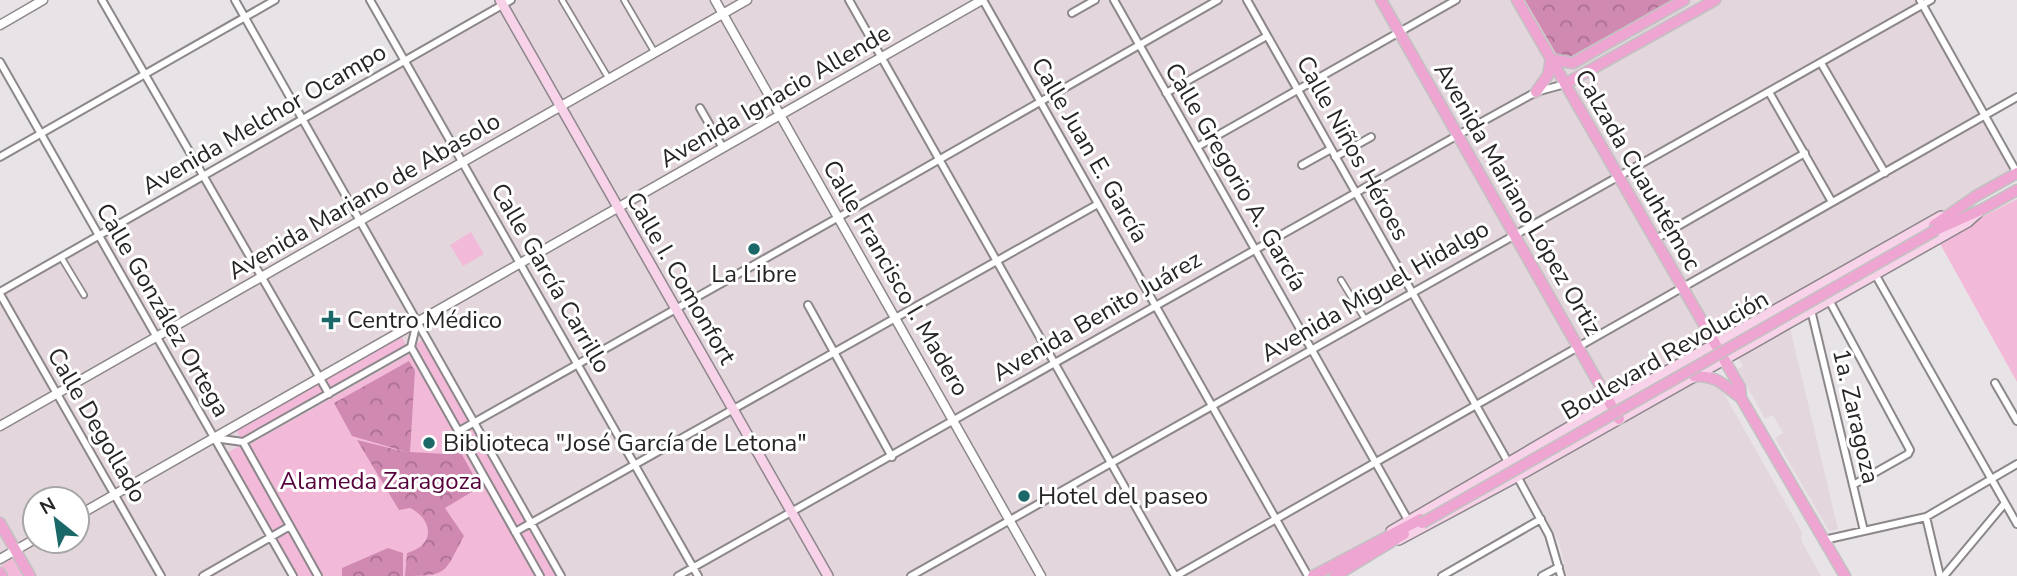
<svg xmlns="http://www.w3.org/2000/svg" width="2017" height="576" viewBox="0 0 2017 576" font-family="'Nunito Sans',sans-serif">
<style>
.built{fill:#e3d6dc;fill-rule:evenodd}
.green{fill:#f2bad8}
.forest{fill:url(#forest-crowns)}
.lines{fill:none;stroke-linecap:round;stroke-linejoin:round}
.pedestrian-casing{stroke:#8c878a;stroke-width:8}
.minor-casing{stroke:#8c878a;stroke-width:10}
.tertiary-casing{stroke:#8c878a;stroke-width:11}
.secondary-casing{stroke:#8c878a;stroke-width:12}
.primary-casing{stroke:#c2c2c2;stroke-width:13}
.pedestrian{stroke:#fff;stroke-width:4.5}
.minor{stroke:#fff;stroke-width:6}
.tertiary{stroke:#fff;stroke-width:8}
.secondary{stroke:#f7d2e8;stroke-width:9}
.primary{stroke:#efa5d2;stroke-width:10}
.primary-bridge-casing{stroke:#c2c2c2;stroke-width:13;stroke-linecap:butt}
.primary-bridge{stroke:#efa5d2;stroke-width:10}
.poi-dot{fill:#1b6868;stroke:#fff;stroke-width:2.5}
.labels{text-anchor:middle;stroke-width:6;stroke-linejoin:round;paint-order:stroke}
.street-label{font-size:24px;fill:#262425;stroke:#fff}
.poi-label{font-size:24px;fill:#262425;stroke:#fff;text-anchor:start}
.park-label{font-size:24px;fill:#56003c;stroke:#fff}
</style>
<defs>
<pattern id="forest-crowns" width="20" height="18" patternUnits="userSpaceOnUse" patternTransform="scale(1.75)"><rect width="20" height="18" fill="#d089b1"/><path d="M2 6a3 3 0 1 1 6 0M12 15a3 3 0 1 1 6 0" fill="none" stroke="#a97090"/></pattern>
</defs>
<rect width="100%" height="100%" fill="#e8e3e6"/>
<path class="built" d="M515,0h1406l96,172 -706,404h-1311v-283zM35,499h42v42h-42z
M1790,328l48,201 -9,2 -54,-93 8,-5 -10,-18 -8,4 -27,-50 5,-3 -5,-9z
M1697,382l15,3 10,5 80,142 -1,8 20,36h-254l-8,-34 -35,-63 158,-91z"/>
<path class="green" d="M2017,199v183l-79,-142z
M471,232l13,22 -21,12 -13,-21z
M401,335l6,12 -165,92 -8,-11z
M424,339l48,83 -11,7 3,3 10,-6 52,95 -9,6 4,5 8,-5 29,49h-237l-74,-130 168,-95 -2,-5z
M243,444l43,81 -16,9 -45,-80z
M289,530l26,46h-20l-22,-37z
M13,558l10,18h-17l-5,-10z"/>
<path class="forest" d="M1525,0h147l-111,62z
M409,361l6,10 -5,81 36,2 14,-3 20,36 -35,21 19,28c-20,36 -14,40 -59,40l2,-23c28,-7 27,-33 3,-45l-11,2 -42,-70 53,13 -58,-17 -18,-33z
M388,548l15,5v23h-61v-8z"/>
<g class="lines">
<defs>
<path id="pedestrian" d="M562,0l47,79
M624,0l31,53
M61,257l23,38
M1341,280l24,39"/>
<path id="minor" d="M102,0l227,394
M235,0l326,576
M370,0l328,576
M849,0l326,576
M983,0l325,576
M1114,0l294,520
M1247,0l261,462
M1920,0l97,173
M1072,13l23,-13
M0,62l293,514
M1821,63l64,110
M1769,92l63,110
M1166,93l101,-57
M700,108l23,40
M1197,147l259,-147
M0,157l275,-157
M1335,157l36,-20
M1302,165l29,-16
M1654,240l151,-87
M1875,274l142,250
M0,292l511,-292
M0,294l161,282
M1829,300l81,150 -2,4 -55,31
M808,305l84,152
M1811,310l53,221
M411,347l6,-25
M1995,383l22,38
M459,431l380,-214 379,-217
M214,438l29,4
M243,442l168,-95 129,229
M243,442l75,134
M1517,476l32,59 12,41
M1926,517l14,59
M515,532l583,-328
M1824,540l102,-23 91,-53
M203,576l87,-50
M678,576l780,-441 78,-43 29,-8
M911,576l1020,-576
M1176,576l841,-479
M1442,576l99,-57
M1542,576l17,-9
M1944,576l61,-73"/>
<path id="tertiary" d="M715,0l326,576
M0,25l43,-25
M0,426l747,-426
M77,516l905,-516
M0,559l35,-20"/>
<path id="secondary" d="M500,0l328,576
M1391,531l219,-128 331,-187
M1399,540l125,-67 444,-251 10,-9"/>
<path id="primary" d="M1381,0l238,419
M1517,0l223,387 1,11 104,178
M1565,84l150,-84
M1536,92l12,-17 3,-16 22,4 111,-63
M1934,225l42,-29 41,-23
M1936,230l47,-21 34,-19
M1694,376c28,1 27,8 47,22
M0,523l30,53
M0,573l2,3
M1313,576l108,-57
M1335,576l69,-42"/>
</defs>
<use href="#pedestrian" class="pedestrian-casing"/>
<use href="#minor" class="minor-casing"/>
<use href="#tertiary" class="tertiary-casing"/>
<use href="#secondary" class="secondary-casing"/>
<use href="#primary" class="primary-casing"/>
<use href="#pedestrian" class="pedestrian"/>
<use href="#minor" class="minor"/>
<use href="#tertiary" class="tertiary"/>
<use href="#secondary" class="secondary"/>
<use href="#primary" class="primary"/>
<defs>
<path id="primary-bridge" d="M1422,523l514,-293"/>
</defs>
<use href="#primary-bridge" class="primary-bridge-casing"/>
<use href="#primary-bridge" class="primary-bridge"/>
</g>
<g class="poi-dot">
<circle cx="754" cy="249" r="7"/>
<path d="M327.5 309.5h7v7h7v7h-7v7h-7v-7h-7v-7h7z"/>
<circle cx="429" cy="443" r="7"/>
<circle cx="1024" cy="496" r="7"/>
</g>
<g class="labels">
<g class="street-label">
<text transform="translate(775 96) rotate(-30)" y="8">Avenida Ignacio Allende</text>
<text transform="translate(264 119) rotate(-30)" y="8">Avenida Melchor Ocampo</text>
<text transform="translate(1353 148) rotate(61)" y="8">Calle Niños Héroes</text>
<text transform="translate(1090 150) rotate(60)" y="8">Calle Juan E. García</text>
<text transform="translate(1638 170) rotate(60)" y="8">Calzada Cuauhtémoc</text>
<text transform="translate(1236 177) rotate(60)" y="8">Calle Gregorio A. García</text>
<text transform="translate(364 196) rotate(-30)" y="8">Avenida Mariano de Abasolo</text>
<text transform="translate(1518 199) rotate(60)" y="8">Avenida Mariano López Ortiz</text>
<text transform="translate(551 278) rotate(60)" y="8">Calle García Carrillo</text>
<text transform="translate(681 278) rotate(60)" y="8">Calle I. Comonfort</text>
<text transform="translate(896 278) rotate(60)" y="8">Calle Francisco I. Madero</text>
<text transform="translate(1375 291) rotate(-30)" y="8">Avenida Miguel Hidalgo</text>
<text transform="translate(163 310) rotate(60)" y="8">Calle González Ortega</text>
<text transform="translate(1097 316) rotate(-30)" y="8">Avenida Benito Juárez</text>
<text transform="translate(1665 355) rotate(-30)" y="8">Boulevard Revolución</text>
<text transform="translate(1856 416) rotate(77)" y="8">1a. Zaragoza</text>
<text transform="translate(97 425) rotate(60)" y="8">Calle Degollado</text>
</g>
<g class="poi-label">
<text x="754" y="282" text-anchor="middle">La Libre</text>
<text x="347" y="328">Centro Médico</text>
<text x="443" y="451">Biblioteca "José García de Letona"</text>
<text x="1038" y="504">Hotel del paseo</text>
</g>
<g class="park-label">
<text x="381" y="489">Alameda Zaragoza</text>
</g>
</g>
<g transform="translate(56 520) rotate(330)"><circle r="33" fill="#ffffff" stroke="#a8a7a8" stroke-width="2"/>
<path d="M0-5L12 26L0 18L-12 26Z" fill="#1b6868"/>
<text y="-10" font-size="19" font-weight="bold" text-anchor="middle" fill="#262425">N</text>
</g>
</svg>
